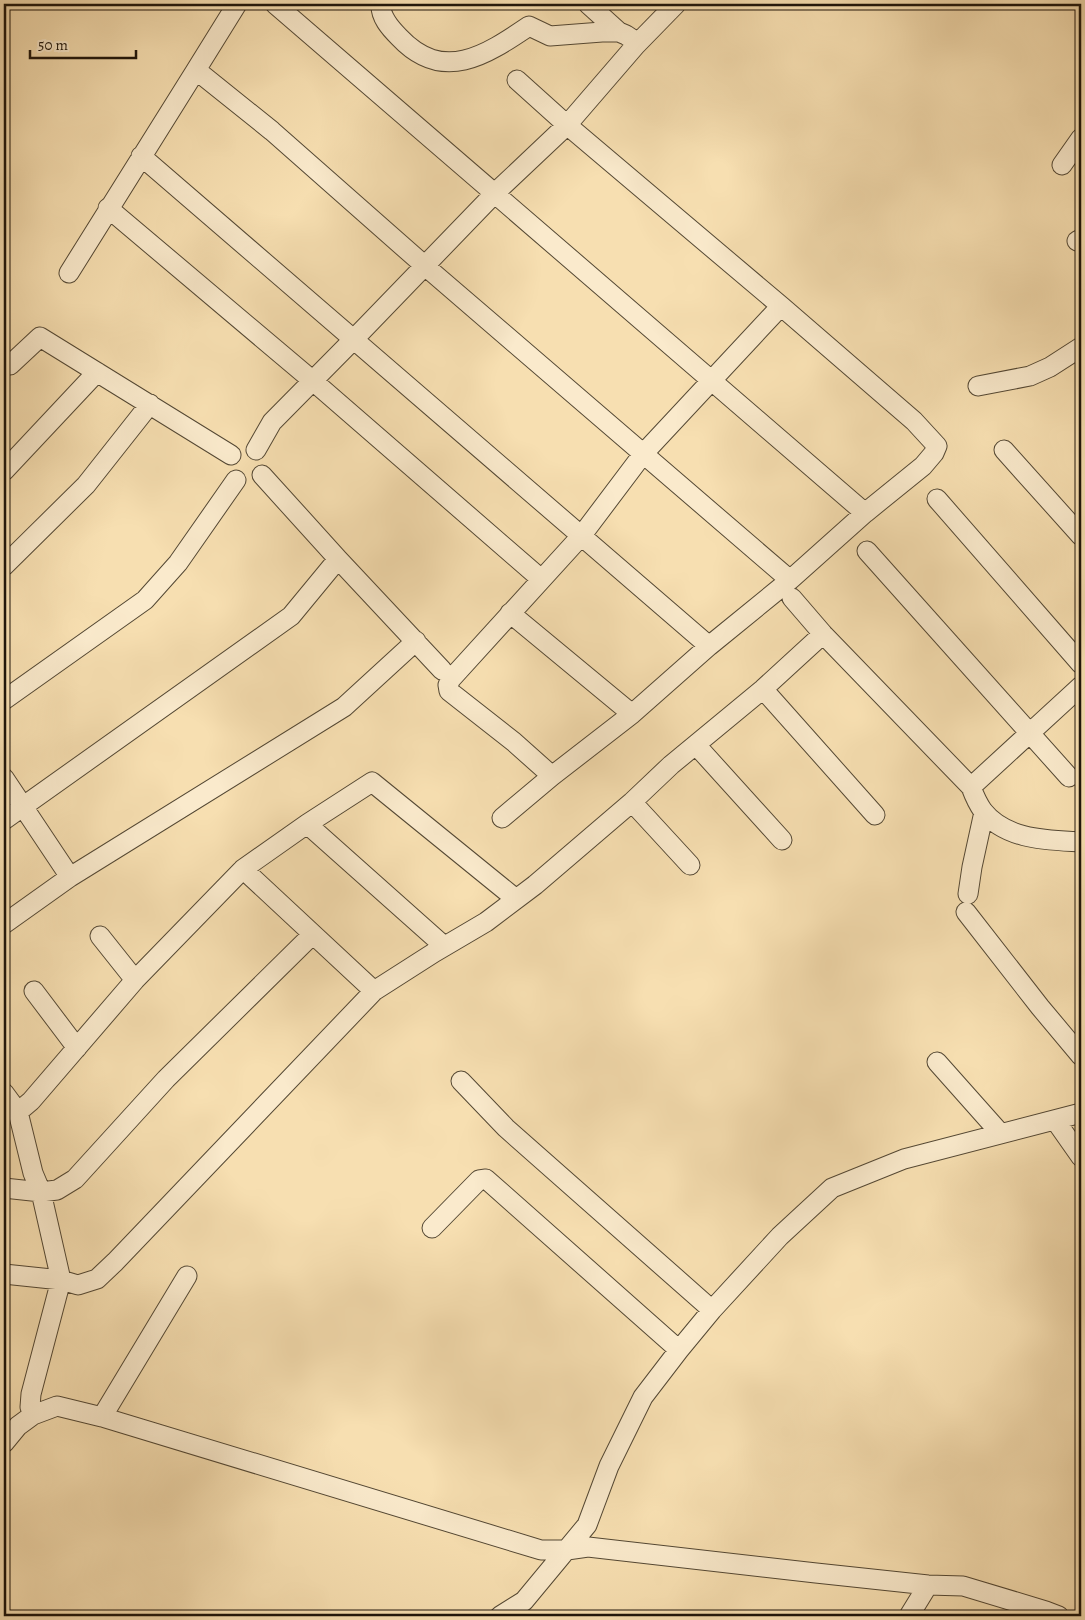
<svg xmlns="http://www.w3.org/2000/svg" width="1085" height="1620" viewBox="0 0 1085 1620" font-family="Alegreya,serif">
<style>
.lines{fill:none;stroke-linecap:round;stroke-linejoin:round}
.minor-casing{stroke:#544834;stroke-width:21}
.minor{stroke:#faeacc;stroke-width:19}
</style>
<rect width="100%" height="100%" fill="#f7dfb1"/>
<filter id="stains"><feTurbulence type="fractalNoise" baseFrequency=".004" numOctaves="4"/><feColorMatrix values="0 0 0 0 .2 0 0 0 0 .09 0 0 0 0 .02 0 0 0 .5 -.17"/></filter>
<radialGradient id="worn" r=".72"><stop offset=".6" stop-color="#630" stop-opacity="0"/><stop offset="1" stop-color="#630" stop-opacity=".3"/></radialGradient>
<g class="lines">
<defs>
<path id="minor" d="M275,4l590,509
M381,4c-1,13 9,24 18,33 44,47 87,18 130,-11l21,10 52,-4h17l7,3 12,8
M588,4l31,28
M196,70l41,-66
M141,156l568,490
M1062,165l19,-27
M108,208l205,173 228,198
M1077,241l4,-2
M69,273l127,-203 76,61 153,135 365,314
M4,364l6,1 30,-28 191,118
M978,386l52,-10 20,-9 31,-20
M256,450l16,-28 82,-83 141,-146 72,-68 69,-80 40,-41
M1004,450l77,86
M4,471l93,-99
M262,475l76,84 104,111
M937,499l144,165
M867,551l202,226
M4,566l82,-81 64,-81
M792,598l31,36 148,153c3,8 7,17 12,24 23,29 64,29 97,31
M510,613l122,101
M763,689l112,126
M4,700l141,-100 33,-37 58,-83
M696,745l86,95
M552,776l-38,-34 -65,-51 -1,-6 3,-6 131,-144 61,-81 138,-148
M4,778l66,99
M971,787l110,-101
M632,802l58,63
M502,818l50,-42 80,-62 77,-68 81,-66 75,-67 58,-47 11,-13 3,-7 -23,-25 -133,-115 -214,-181 -50,-45
M4,820l287,-204 47,-57
M307,824l137,122
M243,869l131,122
M968,894l4,-27 12,-55
M966,912l74,95 41,49
M4,924l66,-47 274,-170 72,-66
M100,936l35,44
M34,991l43,57
M937,1062l64,72
M461,1081l45,47 206,182
M4,1093l14,19 15,61 8,19 20,88 -30,114 -1,13 3,8
M18,1112l13,-11 104,-121 108,-111 64,-45 65,-42 144,117
M1055,1120l26,37
M4,1188l37,4 16,-2 18,-11 91,-100 146,-144
M432,1228l47,-48 7,-1 193,171
M4,1274l57,6 17,5 19,-6 18,-17 259,-271 61,-39 51,-30 49,-37 97,-83 39,-37 92,-76 60,-55
M102,1417l85,-141
M4,1443l14,-17 15,-11 24,-9 45,11 439,133h26l21,-3 228,26 112,12 35,1 83,25 13,5
M500,1616l24,-15 63,-76 22,-59 34,-69 36,-47 33,-40 68,-74 52,-48 72,-29 177,-46
M909,1616l19,-31"/>
</defs>
<use href="#minor" class="minor-casing"/>
<use href="#minor" class="minor"/>
</g>
<rect width="1085" height="1620" fill="none" stroke="#f7dfb1" stroke-width="20"/>
<rect x="5" y="5" width="1075" height="1610" fill="none" stroke="#1e150b" stroke-width="2.5"/>
<rect x="10" y="10" width="1065" height="1600" fill="none" stroke="#1e150b"/>
<path d="M30 50v8h106v-8" fill="none" stroke="#1e150b" stroke-width="2.5"/>
<text x="38" y="50" font-size="15" fill="#1e150b" stroke="#faeacc" stroke-width="4" paint-order="stroke">50 m</text>
<rect width="100%" height="100%" filter="url(#stains)"/>
<rect width="100%" height="100%" fill="url(#worn)"/>
</svg>
